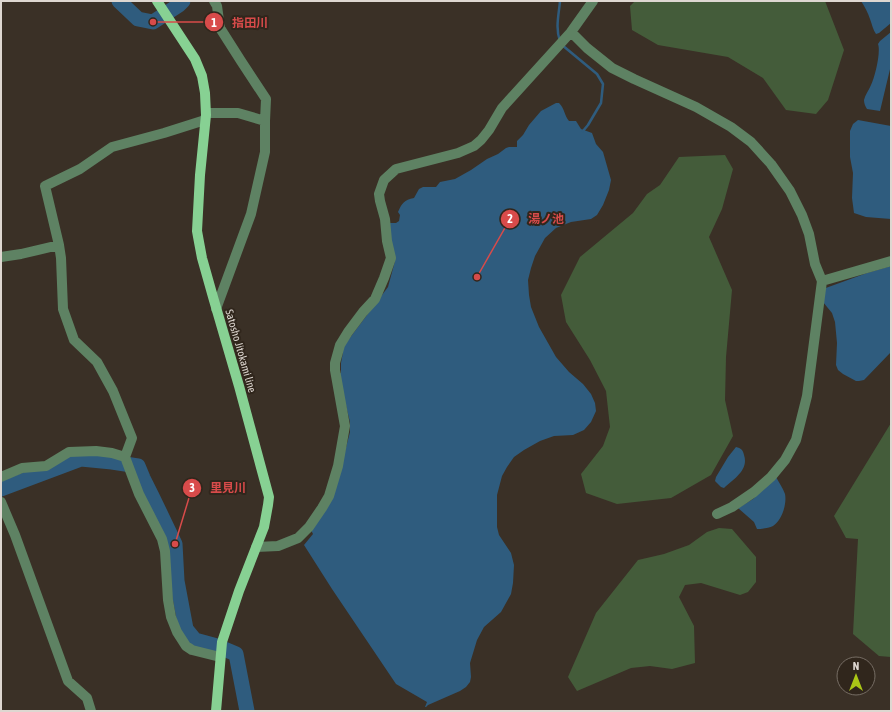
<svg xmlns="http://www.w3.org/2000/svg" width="892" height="712" viewBox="0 0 892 712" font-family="'Asap Condensed','Noto Sans JP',sans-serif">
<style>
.green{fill:#445c3a}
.water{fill:#2f5c7e}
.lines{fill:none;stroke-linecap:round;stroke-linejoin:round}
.stream{stroke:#2f5c7e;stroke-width:2.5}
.river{stroke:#2f5c7e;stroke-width:15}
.minor{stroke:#5e8263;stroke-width:10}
.major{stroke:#87d193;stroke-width:10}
.labels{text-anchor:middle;stroke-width:4;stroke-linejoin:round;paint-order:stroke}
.street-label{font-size:11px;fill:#ded7d1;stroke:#30261c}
.leader{fill:none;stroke:#d84b4a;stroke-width:1.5}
.callout-dot{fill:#d84b4a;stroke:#30261c;stroke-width:1.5}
.mark-label{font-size:12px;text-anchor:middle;font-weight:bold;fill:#fff}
.callout-label{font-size:12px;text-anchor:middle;font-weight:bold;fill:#d84b4a;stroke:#30261c;stroke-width:4;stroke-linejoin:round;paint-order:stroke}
</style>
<rect width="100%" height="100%" fill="#3a3026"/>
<path class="green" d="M635,1h190l19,49 -16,50 -12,14 -30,-4 -23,-32 -35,-21 -70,-12 -26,-15 -2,-24z
M725,155l8,14 -11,40 -13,28 23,53 -6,67 -1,43 8,36 -22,39 -40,23 -54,6 -31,-11 -5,-19 22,-28 7,-19 -4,-36 -16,-31 -24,-38 -5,-27 19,-38 53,-44 14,-19 13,-9 19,-28z
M891,423v234l-12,-1 -26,-22 5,-95 -12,-1 -12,-22z
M719,528l13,1 24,28v25l-8,10 -8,3 -39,-12 -16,2 -6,12 15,29 1,37 -23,6 -22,-3 -19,2 -54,23 -9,-14 28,-64 42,-53 26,-6 25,-9 18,-13z"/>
<path class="water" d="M861,1h30v22l-12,10 -3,1c-3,-4 -4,-10 -6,-15 -2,-6 -5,-12 -9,-18z
M891,32v33l-11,46 -13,-2c-2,-3 -3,-6 -3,-9 1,-5 5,-10 7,-15 4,-8 10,-33 7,-41l2,-3z
M556,103h3c6,6 5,12 10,18h7l5,8 11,4 4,11 7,8 8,28 -2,10 -6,15 -6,10 -6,4 -20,3 -15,6 -11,10 -10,18 -4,12 -3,12 1,15 2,12 8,20 17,30 13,15 14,12 8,10 4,9 1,8 -5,11 -7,8 -11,5 -19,1 -14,5 -16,9 -10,7 -7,10 -5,9 -5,19v32l2,8 12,18 3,12 -1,18 -2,11 -10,18 -17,15 -7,13 -7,23 1,14 -1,5 -4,5 -6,4 -32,14 -2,2h-1l2,-5 -31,-18 -64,-95 -28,-44 9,-11 -2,-4 32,-71 7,-27v-10l-12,-48 3,-1v-10l2,-11 -3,-1 48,-64 7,-26 -6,-30 1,-8h6l3,-2 1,-6 -2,-3c4,-9 6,-12 16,-14l5,-9 4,-2h13l4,-5 15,-3 16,-9 16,-11 11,-5 8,-6 3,-1h8v-6l6,-6 6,-10 12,-14z
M858,120l33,6v93l-25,-2 -12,-4 -2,-15 1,-25 -3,-16v-26l3,-7z
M891,266v86l-27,28 -5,1h-3l-13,-7 -5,-4 -2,-5 1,-22 -2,-21 -3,-9 -9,-11v-13l44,-16z
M736,447c5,1 7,3 8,8 5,15 -10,24 -20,33l-3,-1 -6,-6 1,-4 12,-20z
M776,477c3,6 7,11 9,17 2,10 -3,26 -12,32 -4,2 -11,3 -16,3l-3,-7 -16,-14 2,-1 13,-8z"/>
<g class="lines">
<path class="stream" d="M560,41c-5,-13 -1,-27 0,-40
M562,45l35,29 6,10 -2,19 -13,22 -5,6"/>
<path class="river" d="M119,1l19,18 15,3 26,-17 4,-4
M1,489l80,-30 31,3 26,4 5,12 9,18 23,48 2,37 9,48 9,11 22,6 19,8 11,57"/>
<path class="minor" d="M571,32l16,16 25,20 22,11 62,28 35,20 20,15 20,22 19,27 12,24 7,19 6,30 7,17 -15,115 -11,44 -11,20 -14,17 -17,15 -22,15 -15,7
M206,113h32l27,8 1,-22 -25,-38 -21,-33 -3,-22 -3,-5
M205,120l-41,13 -52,14 -32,22 -35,17 14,59 2,13 2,51 11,31 23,22 16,29 19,47 -7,19 14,37 23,45 3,12 3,49 3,17 6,15 9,14 6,4 28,7
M1,257l20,-3 38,-9
M822,281l69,-20
M216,309l35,-95 14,-62v-31
M1,477l21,-9 24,-2 23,-14 27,-1 16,2 13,4
M1,502l14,33 53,146 19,17 4,13
M256,547l22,-1 20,-8 11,-11 13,-19 7,-12 9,-30 7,-40 -10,-56v-7l5,-18 8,-13 15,-20 12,-13 9,-21 7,-20 -4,-17 -2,-22 -5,-18 -1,-7 5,-14 12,-11 62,-16 16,-7 7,-6 8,-10 13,-22 69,-76 22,-31"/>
<path class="major" d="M157,1l38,58 7,17 3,17 1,22 -6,60 -3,56 2,11 3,16 11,39 26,89 30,111 -1,8 -4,22 -25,64 -17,51 -6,69"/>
</g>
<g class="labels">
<g class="street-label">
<text transform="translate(241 351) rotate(74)" y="4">Satosho Jitokami line</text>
</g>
</g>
<path class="leader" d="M153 22L214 22M477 277L510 219M175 544L192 488"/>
<g class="callout-dot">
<circle cx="153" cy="22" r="4"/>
<circle cx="477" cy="277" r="4"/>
<circle cx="175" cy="544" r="4"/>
<circle cx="214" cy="22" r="10"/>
<circle cx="510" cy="219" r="10"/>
<circle cx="192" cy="488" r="10"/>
</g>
<g class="mark-label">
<text x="214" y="27">1</text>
<text x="510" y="223">2</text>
<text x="192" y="492">3</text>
</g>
<g class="callout-label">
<text x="250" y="27">指田川</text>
<text x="546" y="223">湯ノ池</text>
<text x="228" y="492">里見川</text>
</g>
<rect width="892" height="712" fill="none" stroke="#ded7d1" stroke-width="4"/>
<g transform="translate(856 676)"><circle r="19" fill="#30261c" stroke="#766d64"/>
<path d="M0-3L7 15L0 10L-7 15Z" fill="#abc716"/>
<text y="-6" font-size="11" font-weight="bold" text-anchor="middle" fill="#ded7d1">N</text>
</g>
</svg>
